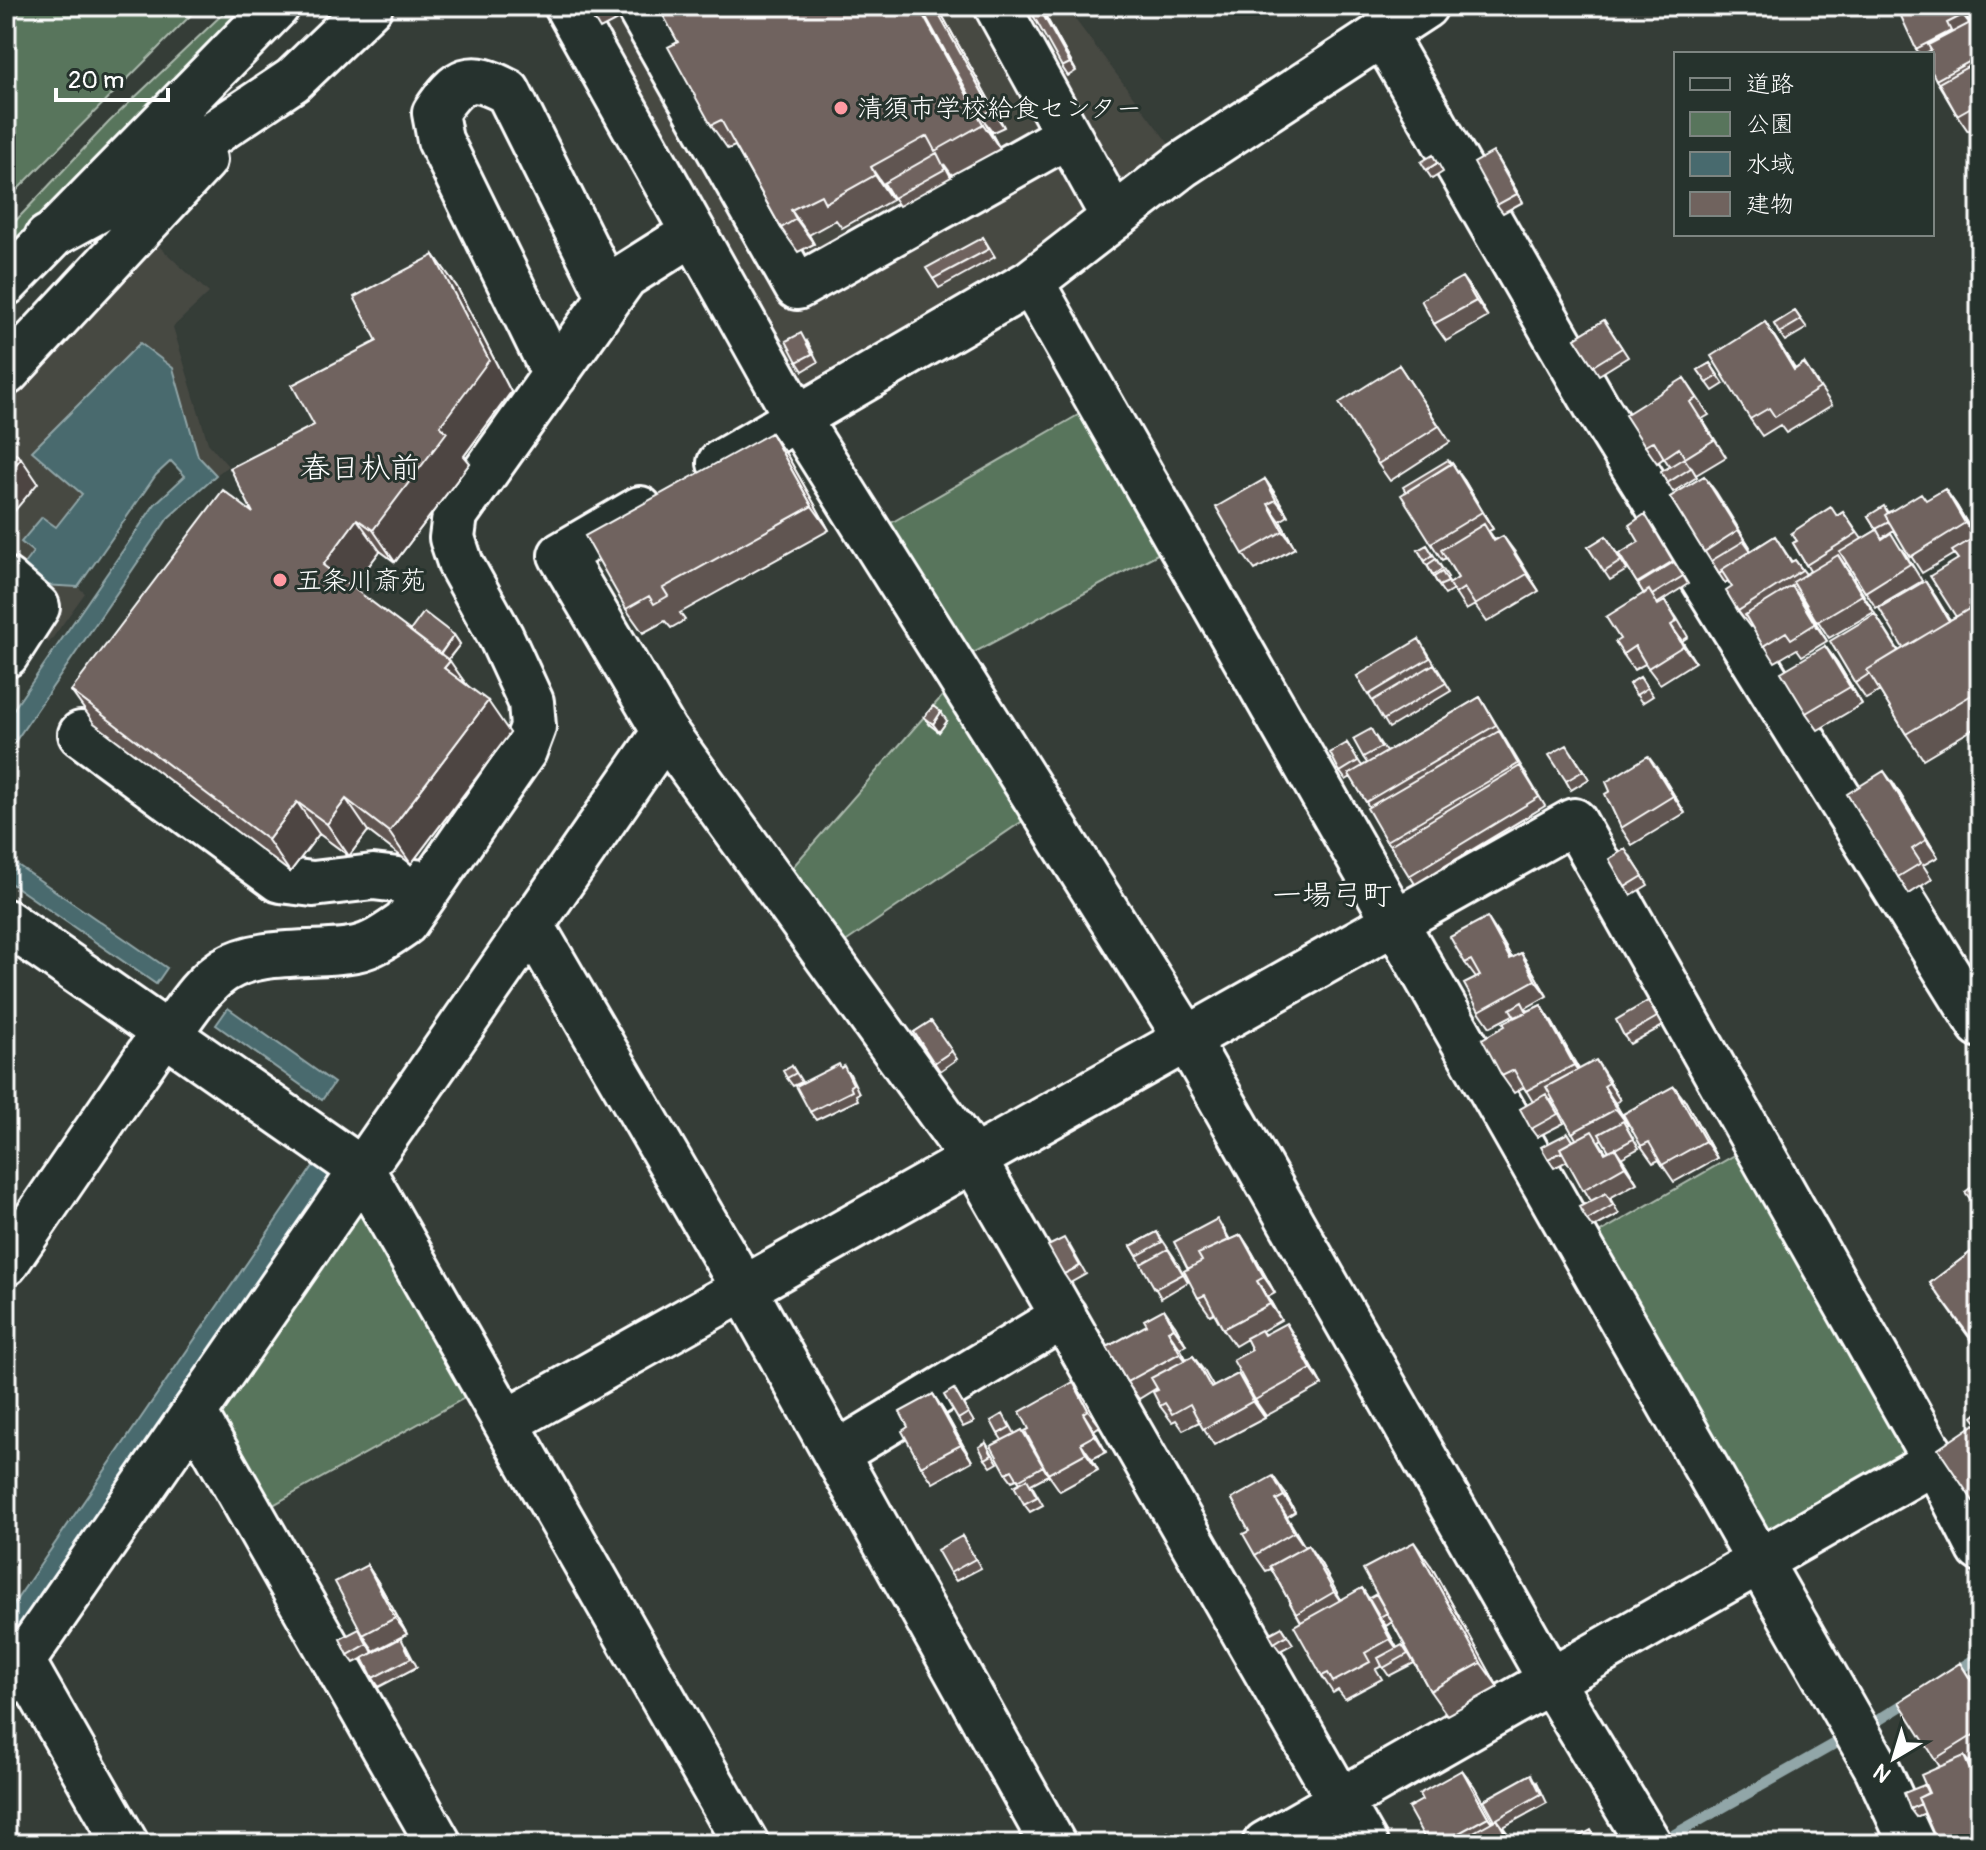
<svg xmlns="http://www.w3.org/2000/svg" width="1986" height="1850" viewBox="0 0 1986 1850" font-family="Pangolin,'Klee One',sans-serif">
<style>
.built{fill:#474843}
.green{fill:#58755c;stroke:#acbaae;stroke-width:2}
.water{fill:#486a6e;stroke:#91a6a8;stroke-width:2}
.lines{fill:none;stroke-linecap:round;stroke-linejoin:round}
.stream{stroke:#91a6a8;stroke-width:11}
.minor-casing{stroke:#fff;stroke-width:50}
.minor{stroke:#26332d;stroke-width:44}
.wall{fill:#605551;stroke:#fff;stroke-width:2;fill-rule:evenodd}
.shaded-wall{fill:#4e4542;stroke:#fff;stroke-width:2}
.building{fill:#70635e;stroke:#fff;stroke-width:2}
.poi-dot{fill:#ff9aa2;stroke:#26332d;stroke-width:3}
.labels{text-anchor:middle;stroke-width:6;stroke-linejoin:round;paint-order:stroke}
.poi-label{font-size:26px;fill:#fff;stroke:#26332d;text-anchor:start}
.quarter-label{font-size:30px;fill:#fff;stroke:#26332d}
</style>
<rect width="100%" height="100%" fill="#353d37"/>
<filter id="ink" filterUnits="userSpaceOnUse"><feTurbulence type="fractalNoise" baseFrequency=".0125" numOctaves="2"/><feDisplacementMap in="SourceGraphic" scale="16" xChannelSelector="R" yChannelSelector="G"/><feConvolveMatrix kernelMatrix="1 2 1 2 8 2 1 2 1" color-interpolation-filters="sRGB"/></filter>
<g filter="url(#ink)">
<path class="built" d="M580,6h485l110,146 -138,107 -229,127 -13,-4z
M132,221l77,72 -36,34 35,116 20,23 -12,9 -18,-19 -6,-16 -160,11 50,43 -26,33 -14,-10 -20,25 11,10 9,33 36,2 7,6 -36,50 -43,-30v-260z"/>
<path class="green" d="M6,6h194l-194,195z
M231,6h28l-239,238 -14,-13 103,-109z
M1085,411l80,139 -201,108 -80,-131z
M951,686l79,130 -186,127 -54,-73z
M1749,1147l161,312 -136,78 -18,-3 -164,-297z
M355,1206l13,1 107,185 -211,118 -49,-100z"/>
<path class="water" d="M140,343l33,25 25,88 18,19 -48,43 -162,237v-35l149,-216 30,-28 -14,-15 -15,14 -78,112 -36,-2 -21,-17 12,-16 -12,-10 21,-25 14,10 26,-33 -50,-43z
M6,857l161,111 -11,16 -150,-104z
M228,1008l106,75 -12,17 -106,-75z
M316,1162l18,13 -328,477v-37z"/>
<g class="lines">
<path class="stream" d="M1950,1675l30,-19
M1872,1724l40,-25
M1663,1841l177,-100"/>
<defs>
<path id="minor" d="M567,6l230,412 390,621 364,642 98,163
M638,6l159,281 271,-152
M997,6l117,212
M1382,33l216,376 382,616
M47,238l55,-30 191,-128 77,-74
M1031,282l846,1486 35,76
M6,283l271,-277
M6,373l198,-213
M555,375l-115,-235 -5,-27c23,-35 35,-42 73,-21l102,205
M720,463l311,-181 151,-117 243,-159
M640,509l-79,46 104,177 309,428 391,684
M6,580l31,27 -31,48
M81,734l199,146 33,4 60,-7 59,7
M6,922l356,248 384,674
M531,924l213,365 309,555
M168,1035c17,-23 32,-49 56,-65 37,-23 91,-13 132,-21 19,-4 34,-16 49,-26l119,-172 9,-24 -2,-25 -30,-65 -40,-72 -9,-27 3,-23 170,-239 68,-43
M6,1263l158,-231
M194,1413l245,431
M507,1422l1067,-601 361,640 -670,383
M836,1454l228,-138
M1935,1461l45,88
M22,1661l104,183
M6,1685l659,-953"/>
</defs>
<use href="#minor" class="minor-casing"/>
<use href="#minor" class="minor"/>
</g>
<path class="wall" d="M586,6h31l6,11 -23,12z
M658,6h279l67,121 -11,5 -7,-9 14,26 -48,26 -8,-11 7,13 -52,29 -10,-15 3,9 -50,28 -6,-8 -27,15 5,9 -16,8 -17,-24 -46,-82 -7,3 -17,-24 -33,-83z
M1040,6l36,65 -8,5 -6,-9z
M1898,6h63l12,21 7,-1v99l-12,6 -11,-16 -21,-35 -4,-26h-12l-4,-5 -15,-38z
M1499,160l24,42 -20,11 -6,-8z
M1438,163l5,9 -11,7 -6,-9z
M983,237l12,20 -56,31 -6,-9z
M434,255l23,32 54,105 -47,64 6,7 -75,99 -15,-11 -28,37 58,43 44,4 6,9 -12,16 19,25 43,48 -99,131 -43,-33 -19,25 -30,-22 -29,38 -196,-149 -23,-32 182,-178 61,-88 63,-84z
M1474,293l14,24 -42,24 -12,-17z
M1795,311l12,17 -22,13 -11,-17z
M1604,320l24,37 -29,18 -24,-37z
M1765,322l30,47 9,-6 28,42 -46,28 -6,-8 -18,11 -12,-17z
M807,341l11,21 -15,9 -6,-9z
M1710,363l14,21 -11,7 -15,-21z
M1399,365l51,77 -60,39 -12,-17z
M1684,378l25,37 -7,4 24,38 -30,18 -6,-10 7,12 -24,15 -12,-20 9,-5 -6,-9 -7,5 -12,-17z
M771,433l17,24 41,73 -149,83 5,7 -14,8 -6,-7 -22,12 -17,-24z
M1704,476l46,71 -1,1 2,3 24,-15 17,26 3,-2 11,14 4,-3 -17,-28 50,-31 19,27 15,-9 -9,-14 20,-4 39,-12 18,-11 12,17 20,34 -3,1 6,9v175l-57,34 -17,-25 -26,-43 -14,8 -11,-16 20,-69 24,37 4,-3 22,-67 25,39 6,-3 2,-58 -4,-5 -32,19 -28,-43 -12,8 21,12 19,31 -46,27 -29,-45 -3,1 30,48 -45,26 -28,-43 -2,1 28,45 -25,15 -5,-7 -22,13 -23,-36 -2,1 -12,-16 -6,-24 -4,-6 -3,2 -6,-9 -49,-77z
M1265,479l11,16 12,21 -8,5 15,27 -40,22 -12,-16z
M1464,480l29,49 -4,2 6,9 8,-4 36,55 -52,31 -12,-17 -9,5 -13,-20 -8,5 -6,-9 -21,-36 9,-5 21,32 -2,1 4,6 8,-6 -12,-20 -4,2 -11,-17 -25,-51z
M1651,523l37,61 -30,19 1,2 6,-4 12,17 11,19 -6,4 13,21 -35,22 -15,-20 -11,6 -11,-16 -3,-15 24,-45 -25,-40 20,-12z
M1606,536l21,34 -17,10 -22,-33z
M1825,646l12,16 25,42 -44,26 -12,-17z
M1425,648l26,43 -62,37 -32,-52z
M1640,677l13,19 -11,7 -13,-19z
M1480,697l65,109 -130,78 -22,-35 -7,-8 -17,-34 -18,-30 -5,3 -6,-8 7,-29 15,23 5,-3 -4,-6 13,-20 10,15z
M924,717l23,4 -8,11 -9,-7z
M1572,753l17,26 -18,11 -5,-9z
M1660,772l25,41 -53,32 -11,-17z
M1896,787l42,70 -15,8 9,14 -23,15 -11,-17z
M1631,857l17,28 -17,10 -6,-8z
M1498,934l14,24 9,-5 11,17 15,26 -21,12 2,3 13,-6 11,17 27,47 28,8 13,23 -5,3 13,22 -2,1 13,22 -18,10 16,25 -27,15 9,16 -26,14 -6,-8 4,-19 -24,-40 -13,7 -6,-9 20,-26 5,8 3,-2 -23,-40 -2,1 13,23 -27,14 -6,-8 2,-27 -9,-15 -10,6 -12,-17 3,-50 10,-9 -2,-2 -23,12 -11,-16 -3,-33 -11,-15zM1602,1139l7,12 -3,1 -7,-11z
M1654,1010l9,16 -33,18 -6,-8z
M931,1021l26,38 -17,12 -26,-39z
M792,1066l10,16 -9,4 -6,-8z
M841,1068l9,6 9,19 -3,2 2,5 -42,20 -6,-8z
M1686,1102l31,56 -43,24 -15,-22 -6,3 -12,-17z
M1223,1227l7,13 11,-5 11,17 23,41 -7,4 13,23 -19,11 3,4 32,5 25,45 -56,31 -11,-16 -3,-50 -5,-11 -12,7 -12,-17 -9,-16 -4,2 -12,-17 -10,-29z
M1157,1232l17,25 14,25 -27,16 -30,-52z
M1980,1245v108l-50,-70z
M1070,1246l16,28 -16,9 -6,-9z
M1175,1325l11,20 -6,3 6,11 7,-3 20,31 25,-13 11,16 16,28 -51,27 -15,-23 -16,8 -7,-10 -4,2 -12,-16 -3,-18 -18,11 -12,-17 -20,-35z
M954,1389l20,33 -11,5 -5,-8z
M933,1394l11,17 28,50 -39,22 -12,-17 -13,-39z
M1085,1399l15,27 -6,4 12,22 -14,7 6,11 -38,21 -12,-17z
M1009,1423l6,11 7,-4 26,45 -17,9 12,21 -13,7 -6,-8 -4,-21 -3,-4 -5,2 -6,-8 -4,-33 -4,-6z
M986,1443l12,20 -7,4 -6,-8z
M1285,1493l10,19 -8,5 18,30 15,15 21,38 21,-12 10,16 59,-38 67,121 -51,28 -17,-24 -38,-69 -6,4 -4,-6 15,28 11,5 6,10 -25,13 -7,-10 -6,3 6,10 -37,20 -7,-9 -5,3 -11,-17 -21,-54 -30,-53 -5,2 -11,-16 -6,-24 -17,-32z
M962,1536l19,32 -25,13 -6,-8z
M367,1565l11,17 29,52 -33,17 -11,-16z
M1282,1627l11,17 -13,7 -6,-8z
M365,1637l8,16 -19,10 -6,-8z
M406,1646l11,21 -38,20 -6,-9z
M1960,1663l20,30v62l-12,7 8,10 4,10v62h-42l-13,-31 -9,4 -6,-8 14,-24 16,-18 -5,-8z
M1462,1770l12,16 19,35 44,-39 10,21 -44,24 11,17h-86l-6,-44z"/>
<path class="shaded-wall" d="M918,6h3l79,143 -17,-25z
M934,6h3l67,121 -12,-17z
M1038,6h2l36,65 -6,-8z
M1959,6h2l14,25 -12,-16z
M1493,152l6,8 24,42 -6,-8z
M871,167l17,25 4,8 -17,-25z
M791,210l18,25 5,9 -18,-25z
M434,255l23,32 54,105 -47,64 6,7 -75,99 -22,-32 67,-104z
M1462,277l12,16 14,24 -12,-16z
M1765,322l11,17 30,47 -12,-16z
M771,433l17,24 41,73 -17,-24z
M21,458l17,25 -32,38v-44z
M1452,463l12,17 29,49 -11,-17z
M1704,476l12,16 34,55 -12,-17z
M1265,479l11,16 12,21 -12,-16z
M1945,489l12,17 20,34 -12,-17z
M1268,504l12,17 15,27 -12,-17z
M357,519l23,32 -35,46 -22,-32z
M1503,536l12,16 24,39 -12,-17z
M1838,555l11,16 25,41 -12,-17z
M1925,581l11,16 25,42 -12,-17z
M1792,586l12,17 23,38 -12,-17z
M1671,625l11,16 13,21 -12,-16z
M454,635l6,9 -15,19 -5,-8z
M1825,646l12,16 25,42 -12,-17z
M450,661l22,32 -28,-25z
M488,701l22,32 -99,131 -22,-32z
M941,712l6,9 -8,11 -6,-8z
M1648,756l12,16 25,41 -12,-17z
M1884,771l12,16 42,70 -12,-17z
M346,799l22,32 -19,25 -22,-32z
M297,802l22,32 -29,38 -22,-32z
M1487,917l11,17 24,42 -12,-17z
M1521,953l11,17 15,26 -12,-16z
M1541,1005l11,17 33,59 -11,-16z
M1596,1060l11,17 13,23 -11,-17z
M1604,1086l11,17 13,22 -12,-16z
M1674,1086l12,16 31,56 -12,-17z
M1615,1148l11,16 11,19 -12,-17z
M1241,1235l11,17 23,41 -11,-16z
M1257,1281l11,16 13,23 -11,-16z
M1164,1309l11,16 11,20 -12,-17z
M1286,1323l11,17 25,45 -11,-16z
M1168,1331l12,17 12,21 -12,-16z
M1193,1356l12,16 18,32 -12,-16z
M1238,1374l11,16 16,28 -12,-17z
M1073,1382l12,17 15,27 -12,-16z
M933,1394l11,17 28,50 -11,-16z
M1083,1413l11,17 12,22 -11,-17z
M1081,1443l11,16 6,11 -12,-17z
M1273,1476l12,17 10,19 -11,-16z
M1276,1500l11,17 19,32 -12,-17z
M1414,1542l17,24 67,121 -17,-24z
M1308,1545l12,17 26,47 -12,-17z
M367,1565l11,17 29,52 -12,-16z
M1362,1588l11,17 28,50 -11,-16z
M1964,1756l12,16 4,10v9z
M1462,1770l12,16 26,48 -12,-17z
M1497,1819l12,16 5,9h-3z"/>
<path class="building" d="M586,6h30l1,3 -23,12z
M658,6h260l65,118 -48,27 -8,-15 -56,31 4,8 -50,28 -4,-8 -30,15 5,9 -15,9 -60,-108 -10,5 -43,-78 10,-5z
M920,6h14l58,104 -11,6z
M1028,6h10l32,57 -8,4z
M1912,6h47l4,9 -16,8 4,8 -35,18 -17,-37z
M1970,23l3,5 6,-3 1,1v30l-44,24 -4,-8v-18h-8l7,-4 -3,-5z
M1980,60v42l-23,13 -18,-32z
M1493,152l24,42 -20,11 -23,-42z
M937,153l8,16 -52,29 -9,-15z
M1433,155l4,8 -11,7 -5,-8z
M983,237l6,12 -56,30 -7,-11z
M434,255l55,105 -49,66 7,6 -74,98 -16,-11 -34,46 127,96 -6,7 44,33 -99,131 -43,-33 -19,25 -30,-22 -29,38 -197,-149 152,-201 30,23 -23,-45 84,-43 -22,-40 85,-44 -23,-44z
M1462,277l14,24 -42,23 -13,-24z
M1795,311l6,9 -22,13 -5,-9z
M1604,320l18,28 -29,18 -18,-28z
M1765,322l29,48 10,-7 16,25 -45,29 -6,-9 -19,11 -39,-63z
M801,333l11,21 -15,8 -11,-21z
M1710,363l8,13 -11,7 -9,-13z
M1399,365l40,61 -61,38 -39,-61z
M1684,378l13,20 -7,4 24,38 -29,18 -6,-10 -15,10 -10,-17 -9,5 -20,-31z
M771,433l41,73 -149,82 5,8 -14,8 -5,-8 -23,13 -41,-73z
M6,446l15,12 -15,19z
M1684,458l7,10 -24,15 -6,-11z
M1448,460l3,4 -45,28 -3,-5z
M1452,463l30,49 -51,31 -30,-48z
M1704,476l34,54 -34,22 -34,-55z
M1265,479l11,21 -8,4 15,27 -40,23 -27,-47z
M1945,489l20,34 -55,34 -25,-42 36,-22 5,7z
M1884,506l4,7 -3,2 4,7 -13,7 -8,-13z
M1831,507l6,9 6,-4 14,21 -51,32 -13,-22 4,-2 -6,-8z
M1645,514l28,47 -36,22 -18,-29 20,-12 -10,-17z
M1484,524l10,17 9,-5 24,38 -52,31 -11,-17 -9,6 -6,-10 9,-6 -17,-28z
M1877,530l5,9 9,-6 19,31 -45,28 -25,-40z
M1606,536l15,25 -17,11 -16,-25z
M1775,536l16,26 4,-2 7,10 -64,41 -12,-20 6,-4 -11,-17z
M1972,539l8,12v53l-7,5 -1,-2 -16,10 -26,-41 28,-17 -6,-8z
M1744,541l7,10 -30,19 1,2 -3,2 -8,-13z
M1427,545l6,10 -8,6 -7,-11z
M1838,555l24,40 -45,27 -24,-40z
M1436,559l6,10 -9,6 -6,-10z
M1674,562l9,14 -31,19 -3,-5 -5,4 -6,-10z
M1442,572l6,10 -9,4 -5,-9z
M1925,581l24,40 -46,27 -24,-40z
M1792,586l23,38 -24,15 -5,-7 -23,14 -18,-31z
M1649,590l9,15 7,-4 12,20 -6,4 12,21 -35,22 -13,-22 -12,8 -8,-12 5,-3 -14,-22z
M1972,607l8,13v70l-74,44 -39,-64z
M424,612l30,23 -14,19 -30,-23z
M1875,614l23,37 -31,19 2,4 -14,9 -25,-42z
M1419,639l11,19 -62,37 -11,-19z
M1825,646l25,41 -44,26 -25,-41z
M1434,664l12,19 -63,37 -11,-19z
M1640,677l7,11 -11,7 -7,-11z
M1480,697l16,28 -130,77 -17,-28z
M933,706l8,6 -8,12 -9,-7z
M1371,729l10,18 -18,10 -10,-18z
M1980,730v9l-4,-7z
M1499,731l19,33 -132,77 -19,-33z
M1347,743l11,18 -18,11 -10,-19z
M1567,745l16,26 -17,10 -17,-26z
M1648,756l25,40 -52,32 -16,-34 5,-3 -4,-9z
M1520,766l19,31 -130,79 -19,-31z
M1884,771l42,69 -14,9 9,14 -23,14 -51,-83z
M1625,849l18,27 -18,11 -16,-28z
M1487,917l23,42 11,-6 14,27 -56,31 -15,-27 16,-8 -9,-16 -6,3 -15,-26z
M1648,1001l9,16 -33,19 -8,-16z
M1522,1002l5,10 -12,5 -5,-8z
M1541,1005l33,60 -48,26 -12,-21 -12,6 -20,-37 23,-13 -2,-3z
M931,1021l21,30 -18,12 -20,-31z
M1596,1060l13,23 -5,3 12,23 -44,24 -26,-46z
M839,1064l2,4 3,-2 9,18 -3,2 2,5 -42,21 -14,-26z
M792,1066l4,7 -9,5 -4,-7z
M1674,1086l31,55 -43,24 -13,-23 -8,4 -18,-32z
M1546,1094l12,20 -27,15 -11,-20z
M1623,1121l10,18 -18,10v-1l-6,3 -10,-17z
M1592,1131l13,22 10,-5 10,18 -42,24 -23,-42z
M1568,1133l5,8 -13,7 2,4 -14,7 -7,-12z
M1980,1181v31l-15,-20z
M1606,1193l7,12 -26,15 -8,-13z
M1217,1219l12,21 -31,14 4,7 -14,8 -14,-27z
M1157,1232l5,10 -25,14 -6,-10z
M1241,1235l23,42 -7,4 13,23 -47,25 -18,-34 -7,3 -14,-27 18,-10 -4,-7z
M1064,1238l16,28 -16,8 -16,-28z
M1980,1245v105l-50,-67z
M1168,1249l15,25 -28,15 -14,-25z
M1164,1309l10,19 -6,3 12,22 -53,29 -20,-35 40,-22 -3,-5z
M1286,1323l25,46 -56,31 -22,-40 19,-10 -6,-12 15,-8 3,5z
M1193,1356l18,32 27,-14 15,27 -50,28 -13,-25 -18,10 -7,-11 -5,3 -7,-14 5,-2 -7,-12z
M1073,1382l15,28 -5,3 12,22 -14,8 5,10 -38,21 -23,-43 4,-2 -9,-17z
M954,1389l14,24 -10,6 -14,-24z
M933,1394l28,51 -40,21 -19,-35 6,-4 -8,-15z
M1980,1411v15l-7,-9z
M1003,1414l7,13 -12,7 -7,-13z
M1975,1424l5,7 -1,79 -41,-61z
M1022,1430l21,36 -25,14 -6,-10 -6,3 -15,-27z
M986,1443l6,12 -7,4 -6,-12z
M1273,1476l11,20 -8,4 18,32 -39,23 -12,-21 6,-3 -17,-32z
M1027,1479l10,18 -13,7 -10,-18z
M962,1536l13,23 -25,14 -13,-23z
M1414,1542l67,121 -51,28 -67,-122z
M1308,1545l26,47 -38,22 -26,-48z
M367,1565l28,53 -32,17 -28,-53z
M1362,1588l28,51 -25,14 5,9 -37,20 -5,-9 -6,3 -28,-50z
M1376,1594l11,19 -7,4 -11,-19z
M1282,1627l5,8 -13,8 -5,-9z
M359,1629l8,15 -19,11 -8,-16z
M401,1638l10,20 -38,20 -10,-20z
M1402,1645l6,9 -25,14 -5,-10z
M1960,1663l20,32v36l-45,28 -36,-57z
M1964,1756l14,33 -4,2 6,13v35l-11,5h-31l-20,-46 11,-5 -8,-18z
M1462,1770l26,47 -49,27h-11l-20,-36 14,-8 -3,-6z
M1531,1774l10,20 -46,26 -11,-20z
M1924,1785l4,8 -10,5 3,6 -11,5 -6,-16z
M1497,1819l14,25h-59z
M1591,1830l8,13 14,-7 4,8h-51z
M1168,1832l7,12h-28z"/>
</g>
<g class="poi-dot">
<circle cx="841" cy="108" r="8"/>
<circle cx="280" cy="580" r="8"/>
</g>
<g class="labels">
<g class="poi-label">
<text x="857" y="117">清須市学校給食センター</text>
<text x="296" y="589">五条川斎苑</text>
</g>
<g class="quarter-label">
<text x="360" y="478">春日杁前</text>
<text x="1332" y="905">一場弓町</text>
</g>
</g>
<rect width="1986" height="1850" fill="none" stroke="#26332d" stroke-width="32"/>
<rect x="16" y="16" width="1954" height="1818" fill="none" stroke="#fff" stroke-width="3" filter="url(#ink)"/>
<rect x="1674" y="52" width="260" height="184" fill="#26332d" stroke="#7d8581" stroke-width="2"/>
<rect x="1690" y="78" width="40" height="12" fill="#26332d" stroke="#7d8581" stroke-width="2"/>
<text x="1746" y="92" font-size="24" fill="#ffffff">道路</text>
<rect x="1690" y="112" width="40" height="24" fill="#58755c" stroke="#7d8581" stroke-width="2"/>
<text x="1746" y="132" font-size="24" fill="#ffffff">公園</text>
<rect x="1690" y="152" width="40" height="24" fill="#486a6e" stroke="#7d8581" stroke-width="2"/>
<text x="1746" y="172" font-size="24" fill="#ffffff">水域</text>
<rect x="1690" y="192" width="40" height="24" fill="#70635e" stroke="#7d8581" stroke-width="2"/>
<text x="1746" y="212" font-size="24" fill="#ffffff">建物</text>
<g transform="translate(1894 1758) rotate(218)" stroke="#26332d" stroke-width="6" paint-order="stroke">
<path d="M0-6L14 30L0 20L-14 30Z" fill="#ffffff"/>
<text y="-12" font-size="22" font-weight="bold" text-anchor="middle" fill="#ffffff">N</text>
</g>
<path d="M56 88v12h112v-12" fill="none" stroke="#ffffff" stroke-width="4"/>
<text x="68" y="88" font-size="24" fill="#ffffff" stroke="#26332d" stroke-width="6" paint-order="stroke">20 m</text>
</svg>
